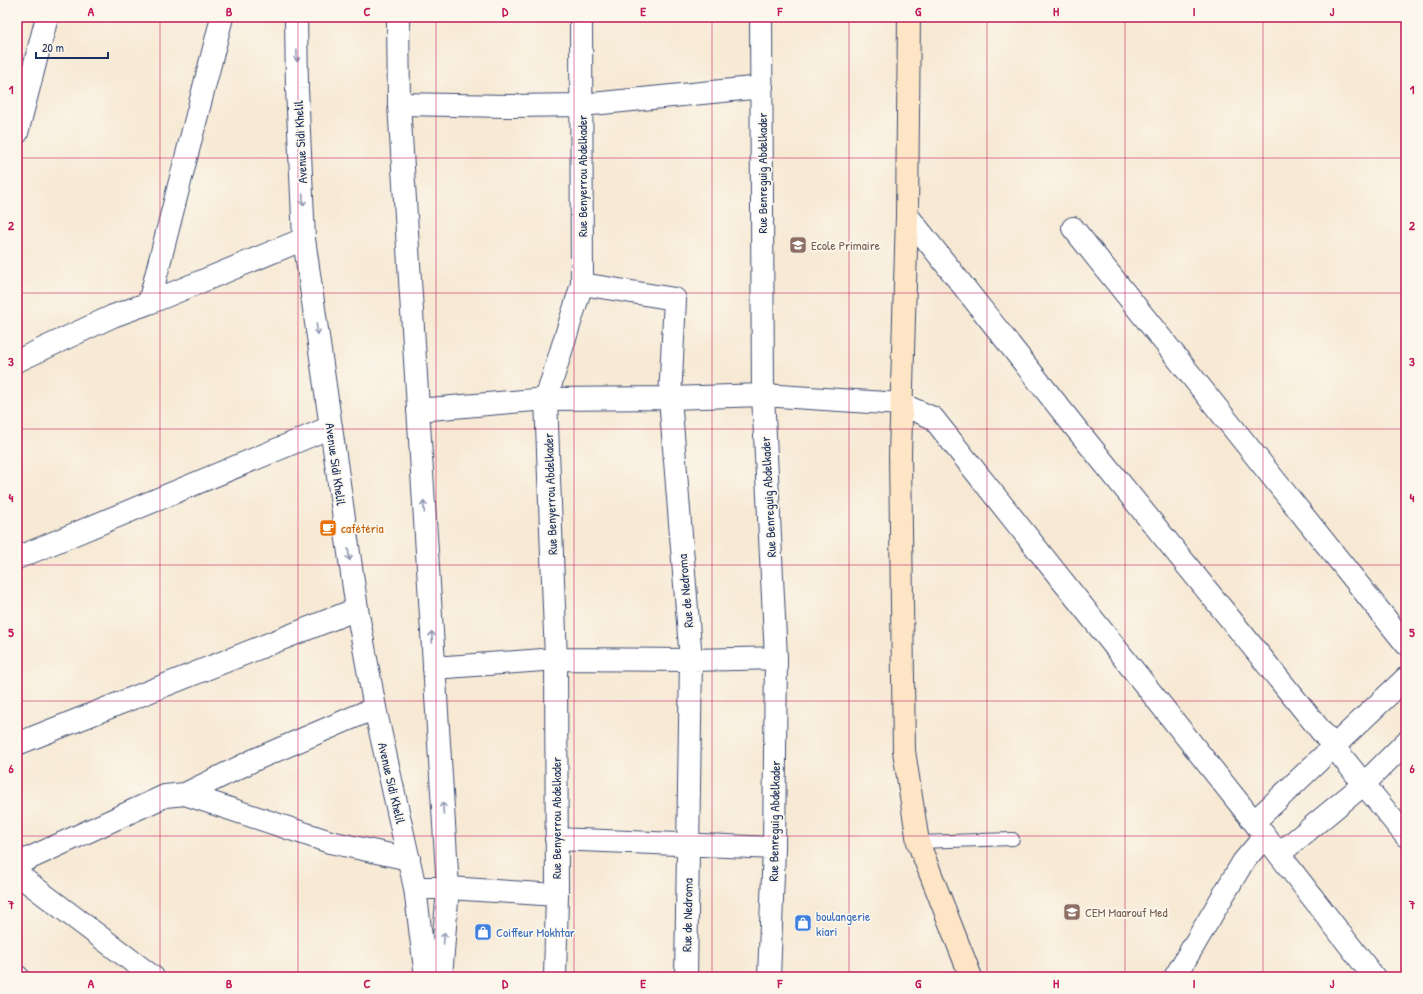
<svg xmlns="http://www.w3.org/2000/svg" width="1423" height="994" viewBox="0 0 1423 994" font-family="'Patrick Hand',sans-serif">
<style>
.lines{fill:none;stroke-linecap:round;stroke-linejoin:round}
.service-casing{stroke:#3c4b70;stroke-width:14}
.minor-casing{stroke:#3c4b70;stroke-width:24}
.tertiary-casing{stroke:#3c4b70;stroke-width:24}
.secondary-casing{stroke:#3c4b70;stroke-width:24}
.service{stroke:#fff;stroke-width:12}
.minor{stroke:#fff;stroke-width:22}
.tertiary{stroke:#fff;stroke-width:22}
.secondary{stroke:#fde5c5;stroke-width:22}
.oneway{stroke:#8d97ae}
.grid{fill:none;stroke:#c2185b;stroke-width:1;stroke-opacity:0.55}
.labels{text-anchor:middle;stroke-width:3.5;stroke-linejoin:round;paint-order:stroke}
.street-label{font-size:13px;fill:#1b2f5e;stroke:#fbf7ec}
.education-label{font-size:13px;fill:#785e54;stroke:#fbf7ec;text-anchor:start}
.food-label{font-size:13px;fill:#c56008;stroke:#fbf7ec;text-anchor:start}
.shop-label{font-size:13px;fill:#366cbe;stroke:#fbf7ec;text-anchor:start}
.neatline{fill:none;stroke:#c2185b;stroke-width:1.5}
.grid-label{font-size:13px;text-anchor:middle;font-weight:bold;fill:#c2185b}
</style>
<rect width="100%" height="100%" fill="#fbf7ec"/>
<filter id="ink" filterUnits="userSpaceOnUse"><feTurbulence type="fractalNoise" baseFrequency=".025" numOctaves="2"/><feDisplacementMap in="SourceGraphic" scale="8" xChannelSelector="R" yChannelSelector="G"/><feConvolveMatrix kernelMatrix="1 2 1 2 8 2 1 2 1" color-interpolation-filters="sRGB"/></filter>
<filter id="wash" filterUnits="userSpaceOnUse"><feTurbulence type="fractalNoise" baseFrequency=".012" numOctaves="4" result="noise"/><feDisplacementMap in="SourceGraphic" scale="16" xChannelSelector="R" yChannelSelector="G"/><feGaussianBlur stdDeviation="0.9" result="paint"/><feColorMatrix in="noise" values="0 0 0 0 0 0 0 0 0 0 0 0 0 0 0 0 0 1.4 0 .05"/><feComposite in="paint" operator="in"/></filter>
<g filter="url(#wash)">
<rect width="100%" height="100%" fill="#f7e9d4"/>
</g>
<g filter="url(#ink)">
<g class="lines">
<defs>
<path id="service" d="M918,842l95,-3"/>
<path id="minor" d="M761,17l2,378 13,263 -2,190 -5,129
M399,104l110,2 73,-1 180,-18
M17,133l30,-116
M907,215l167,211 332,410
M1073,228l333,416
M582,284l93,15 -5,99 21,262 -5,317
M149,303l73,-286
M17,361l96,-45 36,-13 155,-64
M418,410l128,-11 124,-1 93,-3 138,9 32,14 321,404 120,155
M17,558l314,-131
M434,668l122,-9 135,1 85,-2
M17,744l340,-135
M185,794l69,-34 121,-52
M1254,822l152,-144
M556,839l218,9
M1279,854l85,-70 42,-42
M17,864l148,-68 20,-2 145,48 79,17
M17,874l136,103
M415,888h33l109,7
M17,976l1,1
M555,977l2,-82 -1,-236 -10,-260 36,-115 -1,-267
M1175,977l68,-115 22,-26"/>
<path id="tertiary" d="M296,17l1,72 7,150 53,370 18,99 40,180 11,89
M398,17l1,87 49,784 -7,89"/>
<path id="secondary" d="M909,17l-2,198 -7,240 4,296 14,91 53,135"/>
</defs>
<use href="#service" class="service-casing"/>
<use href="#minor" class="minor-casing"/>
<use href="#tertiary" class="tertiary-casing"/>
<use href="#secondary" class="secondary-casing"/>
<use href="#service" class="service"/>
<use href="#minor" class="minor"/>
<use href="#tertiary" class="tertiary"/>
<use href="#secondary" class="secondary"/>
</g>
<defs><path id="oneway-shaft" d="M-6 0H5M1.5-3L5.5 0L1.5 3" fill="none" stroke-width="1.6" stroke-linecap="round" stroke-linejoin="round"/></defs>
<g class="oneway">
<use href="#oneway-shaft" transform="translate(297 56) rotate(89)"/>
<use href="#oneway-shaft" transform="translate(303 200) rotate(87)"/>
<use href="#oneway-shaft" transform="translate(317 329) rotate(82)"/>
<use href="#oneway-shaft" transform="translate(424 507) rotate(-94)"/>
<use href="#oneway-shaft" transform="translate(349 555) rotate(82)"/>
<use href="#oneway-shaft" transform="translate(432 637) rotate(-94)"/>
<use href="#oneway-shaft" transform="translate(443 808) rotate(-94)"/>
<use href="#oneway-shaft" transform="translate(444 938) rotate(-86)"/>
</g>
</g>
<path class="grid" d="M160,17v960M298,17v960M436,17v960M574,17v960M712,17v960M849,17v960M987,17v960M1125,17v960M1263,17v960M17,158h1389M17,293h1389M17,429h1389M17,565h1389M17,701h1389M17,836h1389"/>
<defs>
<symbol id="school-square" viewBox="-11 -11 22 22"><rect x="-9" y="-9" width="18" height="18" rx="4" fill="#8d6e63" stroke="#fbf7ec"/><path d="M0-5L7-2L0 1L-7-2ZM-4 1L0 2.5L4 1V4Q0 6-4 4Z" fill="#fff"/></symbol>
<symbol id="cafe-square" viewBox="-11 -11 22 22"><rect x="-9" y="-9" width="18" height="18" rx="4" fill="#e8710a" stroke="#fbf7ec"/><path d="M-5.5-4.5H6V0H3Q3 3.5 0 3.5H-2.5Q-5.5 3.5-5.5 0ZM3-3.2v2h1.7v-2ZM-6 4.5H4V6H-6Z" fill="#fff"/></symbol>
<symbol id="shop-square" viewBox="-11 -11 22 22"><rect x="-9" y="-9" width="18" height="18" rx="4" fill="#3f7fe0" stroke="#fbf7ec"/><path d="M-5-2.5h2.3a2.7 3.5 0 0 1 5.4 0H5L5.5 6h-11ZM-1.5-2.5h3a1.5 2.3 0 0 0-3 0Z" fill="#fff"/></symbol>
</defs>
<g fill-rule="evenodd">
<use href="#school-square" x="788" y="235" width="20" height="20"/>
<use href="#cafe-square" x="318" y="518" width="20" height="20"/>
<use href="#school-square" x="1062" y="902" width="20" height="20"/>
<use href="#shop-square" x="793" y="913" width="20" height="20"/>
<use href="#shop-square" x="473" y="922" width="20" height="20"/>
</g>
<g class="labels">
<g class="street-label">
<text transform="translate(300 142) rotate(-93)" y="5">Avenue Sidi Khelil</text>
<text transform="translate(762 173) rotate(-90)" y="5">Rue Benreguig Abdelkader</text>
<text transform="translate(582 176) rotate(-90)" y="5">Rue Benyerrou Abdelkader</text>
<text transform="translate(336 464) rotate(82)" y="5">Avenue Sidi Khelil</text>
<text transform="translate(550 494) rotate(-92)" y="5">Rue Benyerrou Abdelkader</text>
<text transform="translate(768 497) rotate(-93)" y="5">Rue Benreguig Abdelkader</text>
<text transform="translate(685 591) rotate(-95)" y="5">Rue de Nedroma</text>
<text transform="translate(392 783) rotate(77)" y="5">Avenue Sidi Khelil</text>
<text transform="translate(556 818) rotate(-90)" y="5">Rue Benyerrou Abdelkader</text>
<text transform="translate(774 821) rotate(-89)" y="5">Rue Benreguig Abdelkader</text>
<text transform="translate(687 915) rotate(-89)" y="5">Rue de Nedroma</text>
</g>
<g class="education-label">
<text x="811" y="250">Ecole Primaire</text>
<text x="1085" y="917">CEM Maarouf Med</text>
</g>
<g class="food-label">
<text x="341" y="533">cafétéria</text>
</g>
<g class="shop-label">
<text x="816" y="921">boulangerie<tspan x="816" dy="15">kiari</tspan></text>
<text x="496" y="937">Coiffeur Mokhtar</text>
</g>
</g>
<rect width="1423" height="994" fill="none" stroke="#fbf7ec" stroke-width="44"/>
<path d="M36 52v6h72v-6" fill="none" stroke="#1b2f5e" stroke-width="2"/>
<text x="42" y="52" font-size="12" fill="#1b2f5e" stroke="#fbf7ec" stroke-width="3" paint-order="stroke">20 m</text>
<rect x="22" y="22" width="1379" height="950" class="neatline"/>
<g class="grid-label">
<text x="91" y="16">A</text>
<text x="229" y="16">B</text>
<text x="367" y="16">C</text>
<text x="505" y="16">D</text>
<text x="643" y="16">E</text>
<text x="780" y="16">F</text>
<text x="918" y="16">G</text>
<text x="1056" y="16">H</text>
<text x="1194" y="16">I</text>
<text x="1332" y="16">J</text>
<text x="11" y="94">1</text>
<text x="1412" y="94">1</text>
<text x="11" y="230">2</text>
<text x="1412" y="230">2</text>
<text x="11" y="366">3</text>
<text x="1412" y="366">3</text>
<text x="11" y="502">4</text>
<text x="1412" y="502">4</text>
<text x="11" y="637">5</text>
<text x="1412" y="637">5</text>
<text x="11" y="773">6</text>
<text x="1412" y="773">6</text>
<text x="11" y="909">7</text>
<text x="1412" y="909">7</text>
<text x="91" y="988">A</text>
<text x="229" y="988">B</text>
<text x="367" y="988">C</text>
<text x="505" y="988">D</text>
<text x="643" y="988">E</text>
<text x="780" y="988">F</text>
<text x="918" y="988">G</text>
<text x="1056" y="988">H</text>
<text x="1194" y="988">I</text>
<text x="1332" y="988">J</text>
</g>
</svg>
